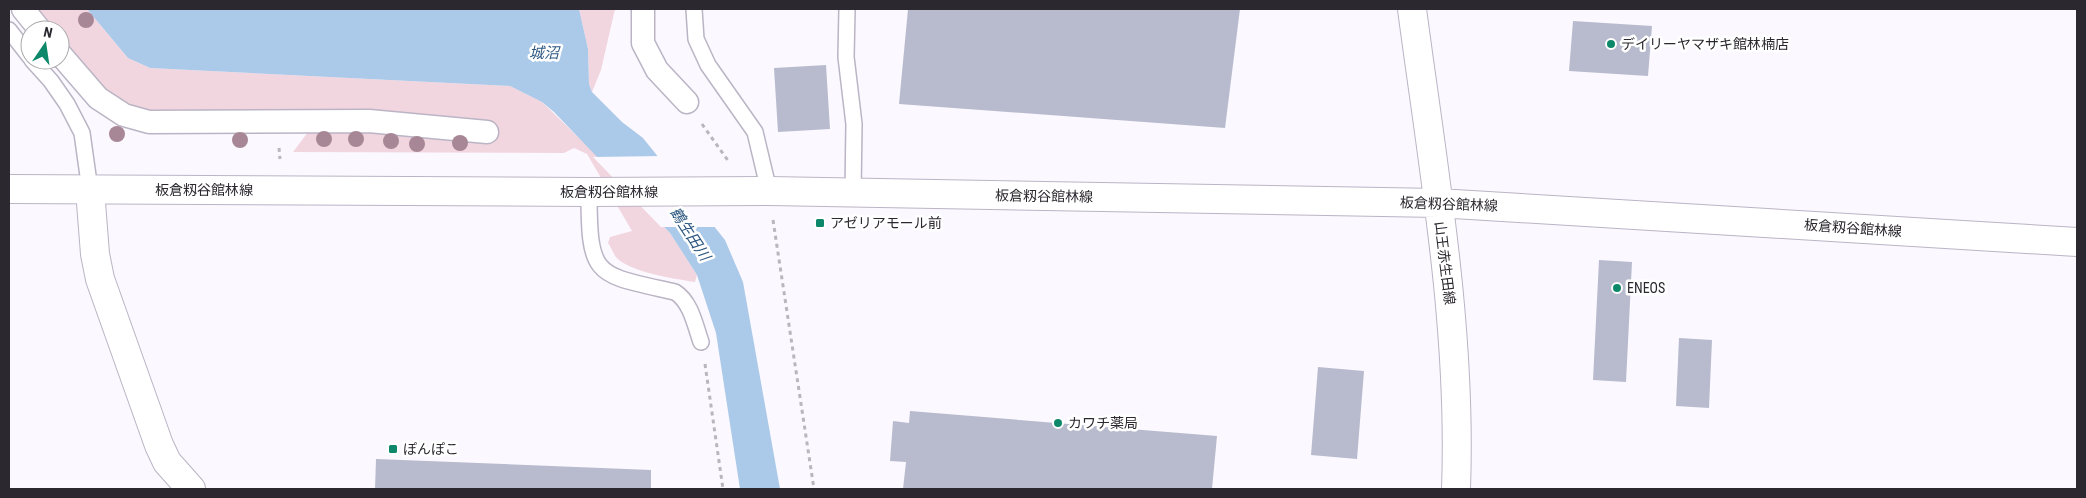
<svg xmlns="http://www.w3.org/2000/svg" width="2086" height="498" viewBox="0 0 2086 498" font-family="'Roboto Condensed','Noto Sans JP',sans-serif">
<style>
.green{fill:#f2d6df}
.water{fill:#abc9e8}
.pier{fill:#fbf8ff}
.building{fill:#b8bbcd}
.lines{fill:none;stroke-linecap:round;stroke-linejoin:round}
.service-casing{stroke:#bbb4c5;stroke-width:18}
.pedestrian-casing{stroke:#bbb4c5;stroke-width:25}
.minor-casing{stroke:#bbb4c5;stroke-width:30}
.secondary-casing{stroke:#bbb4c5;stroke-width:30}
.path{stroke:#b9b6bd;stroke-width:3;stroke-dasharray:4 4;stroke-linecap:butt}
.service{stroke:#fff;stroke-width:15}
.pedestrian{stroke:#fff;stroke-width:22}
.minor{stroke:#fff;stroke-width:28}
.secondary{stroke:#fff;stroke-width:28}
.tree{fill:#a78796}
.poi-dot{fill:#0d886a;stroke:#fff;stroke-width:2}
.labels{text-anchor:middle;stroke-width:5;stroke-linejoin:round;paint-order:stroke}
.poi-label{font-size:14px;fill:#2b282f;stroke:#fff;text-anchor:start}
.street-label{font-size:14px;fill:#2b282f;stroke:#fff}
.water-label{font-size:15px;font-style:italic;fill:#2c5781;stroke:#fff}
</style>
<rect width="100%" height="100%" fill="#fbf8ff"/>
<path class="green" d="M35,9h52l41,49 22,10 360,18 32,16 72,70 56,61 27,42 -2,7c-19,-3 -67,-10 -79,-25 -3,-4 -5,-10 -8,-14l2,-6 22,-6 -45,-77 -13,-6 -10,5 -271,-1 18,-24 -174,-18 -25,-10 -52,-62v-8h-7z
M579,9h36l-14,61 -9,22 -3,-8 -1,-35z"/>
<path class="water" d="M87,9h492l9,40 1,35 3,8 30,30 21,16 82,102 18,42 37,207h-40l-24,-156 -19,-58 -27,-42 -116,-121 -12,-10 -32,-16 -360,-18 -22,-10z"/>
<path class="pier" d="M661,156l57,71h-57l-68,-70z"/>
<path class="building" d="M908,9h332l-15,119 -326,-24z
M1573,21l79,5 -4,50 -79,-5z
M826,65l4,64 -52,3 -4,-64z
M1599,260l33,2 -6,120 -33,-2z
M1679,338l33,2 -3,68 -33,-2z
M1318,367l46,4 -7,88 -46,-4z
M910,411l307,25 -5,53h-309l3,-27 -16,-1 3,-40 16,2z
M376,459l275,11v19h-276z"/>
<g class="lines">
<defs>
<path id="service" d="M694,9l2,30 12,26 47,67 14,59
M847,9l-1,48 8,67 -1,68
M9,30l21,27
M32,60l19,21 16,23 15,29 8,57
M589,192c0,87 6,82 86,100 16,10 20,33 26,50"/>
<path id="pedestrian" d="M23,9l17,21
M643,9v34l14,27 30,32
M60,54l38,44 26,17 25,7 220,-1 118,11"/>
<path id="minor" d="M90,190l5,64 5,25 59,166 8,17 24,27"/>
<path id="secondary" d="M1412,9c21,159 50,319 44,480
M9,189l580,3 180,-1 669,12 639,39"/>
</defs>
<use href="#service" class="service-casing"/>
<use href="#pedestrian" class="pedestrian-casing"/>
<use href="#minor" class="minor-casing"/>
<use href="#secondary" class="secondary-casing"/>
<path class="path" d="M702,124l27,38
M279,148l1,11
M773,220l41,269
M705,364l18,125"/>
<use href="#service" class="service"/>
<use href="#pedestrian" class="pedestrian"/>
<use href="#minor" class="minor"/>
<use href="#secondary" class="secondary"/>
</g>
<g class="tree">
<circle cx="86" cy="20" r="8"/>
<circle cx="117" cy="134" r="8"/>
<circle cx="324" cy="139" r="8"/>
<circle cx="356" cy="139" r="8"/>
<circle cx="240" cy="140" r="8"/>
<circle cx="391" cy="141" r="8"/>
<circle cx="460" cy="143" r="8"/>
<circle cx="417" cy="144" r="8"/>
</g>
<g class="poi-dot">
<circle cx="1611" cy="44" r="5"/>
<rect x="815" y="218" width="10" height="10" rx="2.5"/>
<circle cx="1617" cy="288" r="5"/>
<circle cx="1058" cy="423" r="5"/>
<rect x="388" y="444" width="10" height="10" rx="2.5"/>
</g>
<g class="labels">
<g class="poi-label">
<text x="1621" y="49">デイリーヤマザキ館林楠店</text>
<text x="830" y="228">アゼリアモール前</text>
<text x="1627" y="293">ENEOS</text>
<text x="1068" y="428">カワチ薬局</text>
<text x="403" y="454">ぽんぽこ</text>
</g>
<g class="street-label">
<text x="204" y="195">板倉籾谷館林線</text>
<text x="609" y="197">板倉籾谷館林線</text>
<text transform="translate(1044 196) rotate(1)" y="5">板倉籾谷館林線</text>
<text transform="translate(1449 204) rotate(2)" y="5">板倉籾谷館林線</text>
<text transform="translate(1853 228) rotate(4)" y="5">板倉籾谷館林線</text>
<text transform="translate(1445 263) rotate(83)" y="5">山王赤生田線</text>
</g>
<g class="water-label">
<text x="544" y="58">城沼</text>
<text transform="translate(690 234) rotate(57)" y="5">鶴生田川</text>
</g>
</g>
<rect width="2086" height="498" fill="none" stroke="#2b282f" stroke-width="20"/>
<g transform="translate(45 45) rotate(13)"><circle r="24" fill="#ffffff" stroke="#aaa9ac"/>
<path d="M0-4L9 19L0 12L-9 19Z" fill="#0d886a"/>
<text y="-8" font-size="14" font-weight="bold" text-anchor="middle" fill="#2b282f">N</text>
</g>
</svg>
